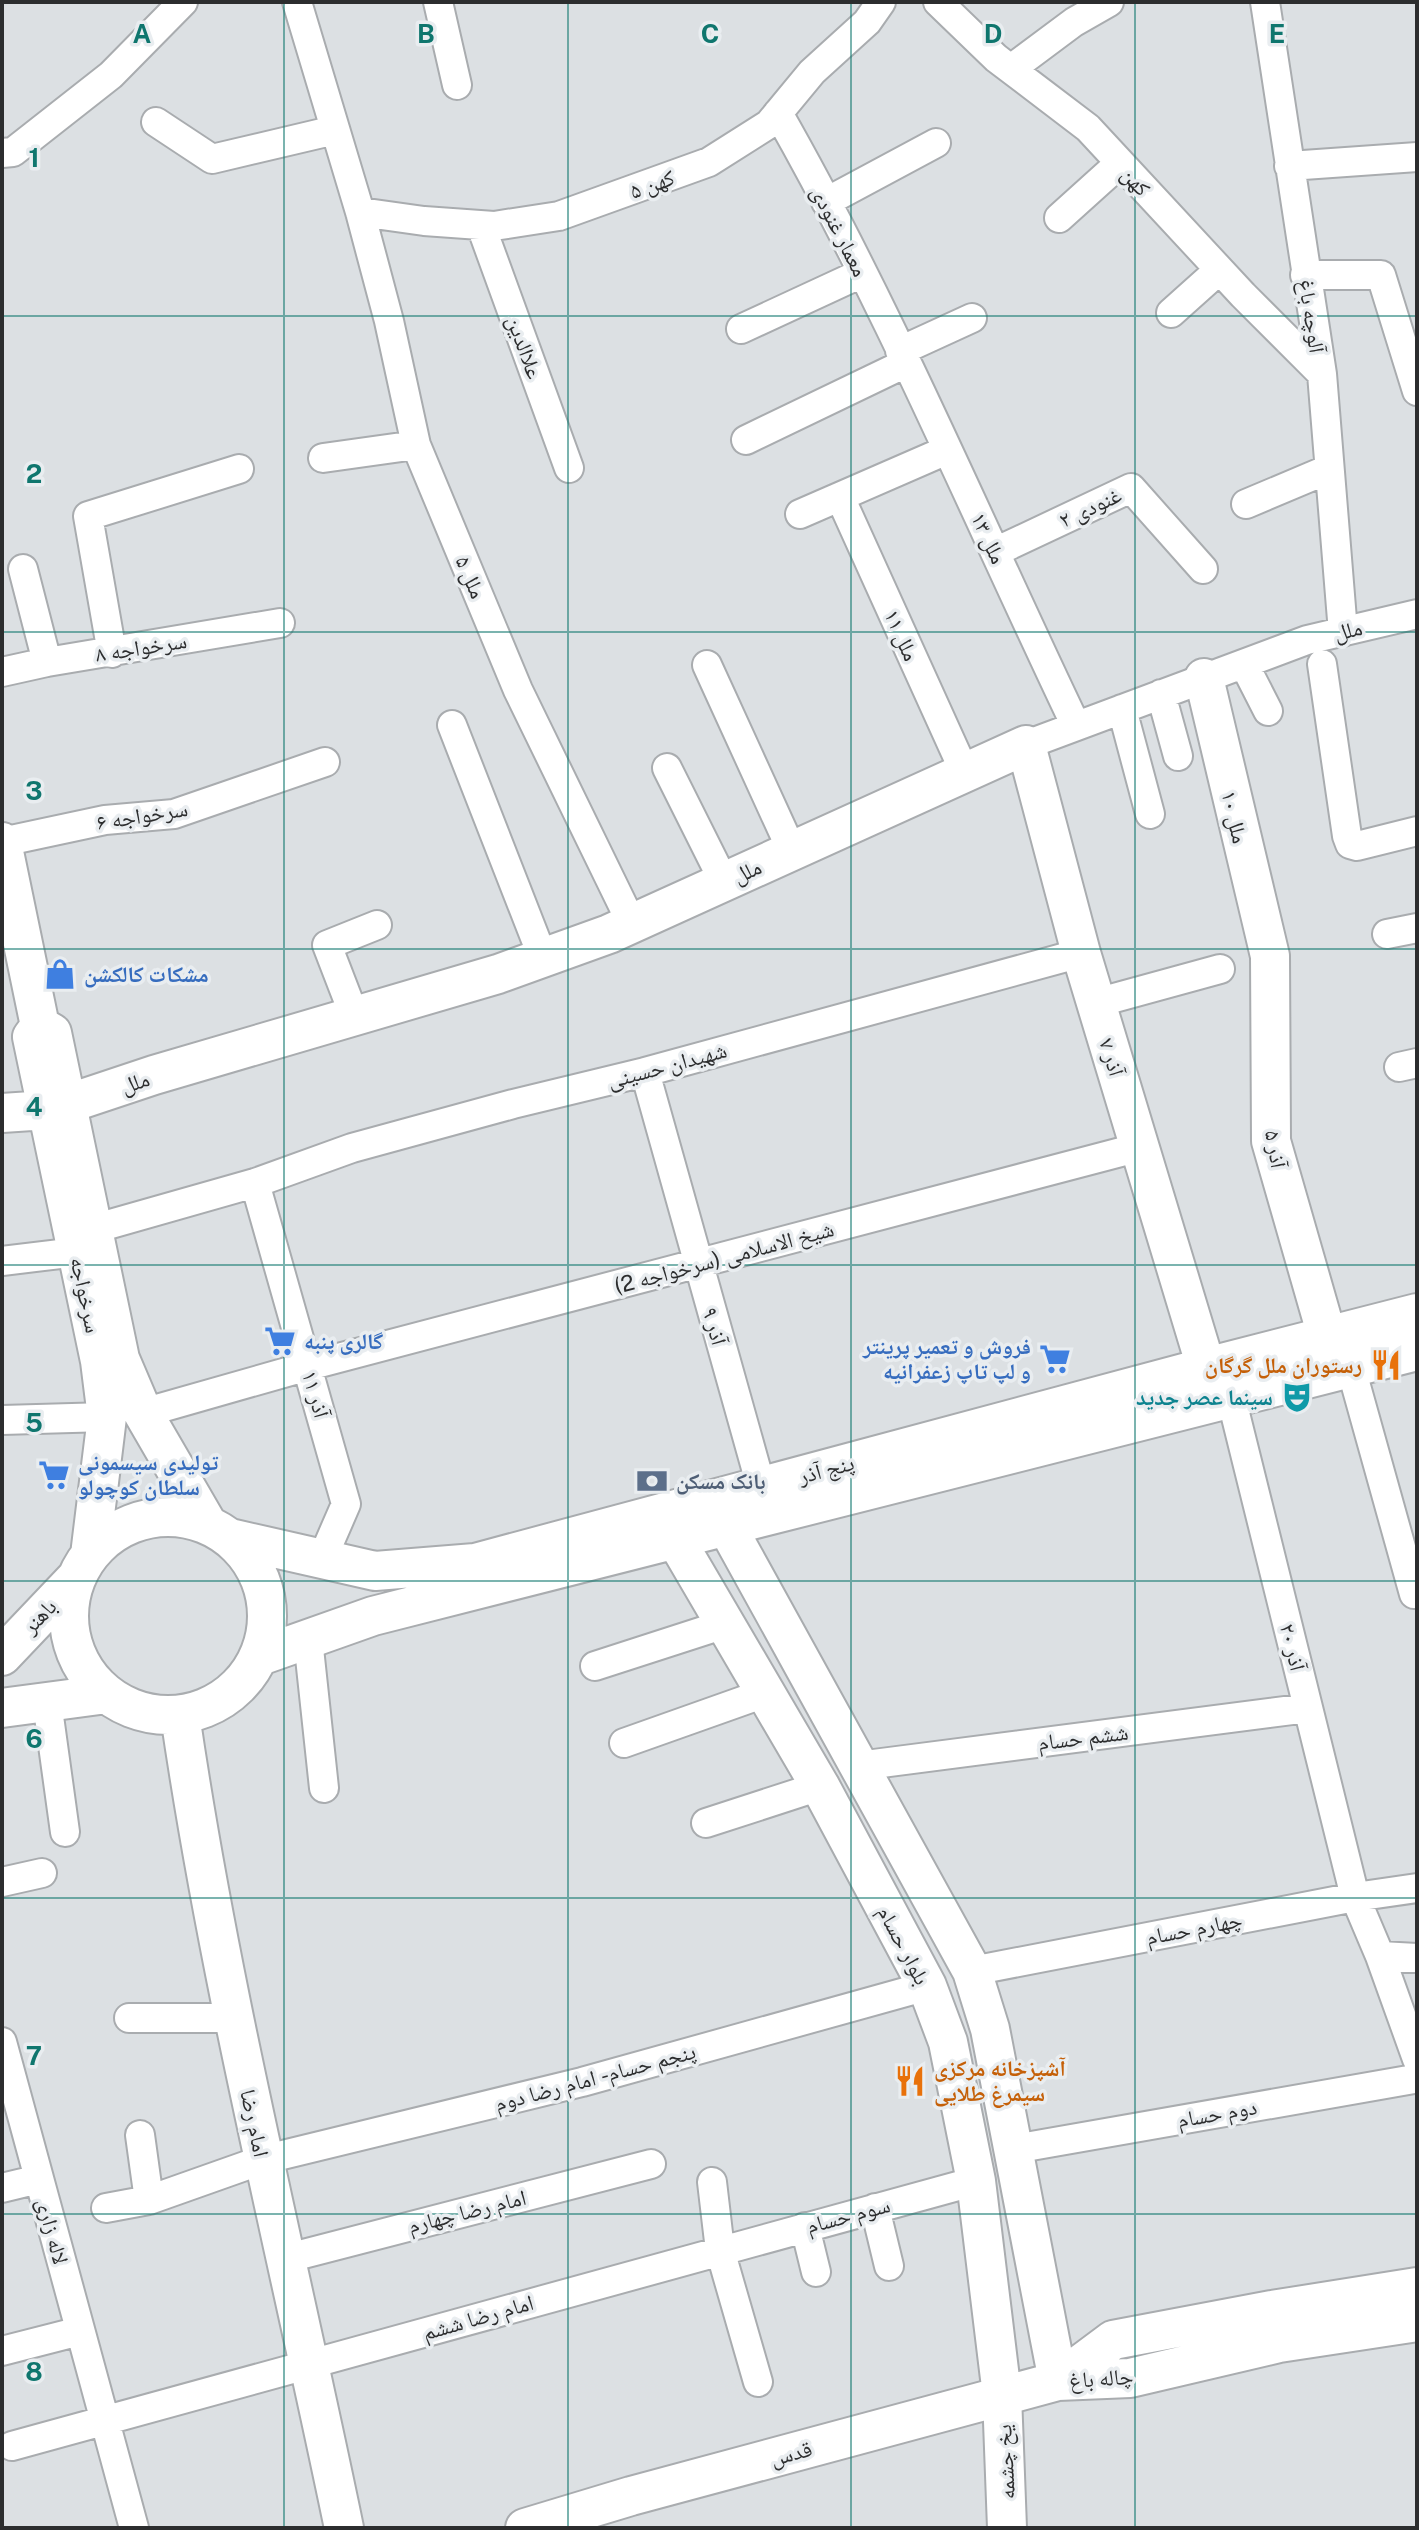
<svg xmlns="http://www.w3.org/2000/svg" width="1419" height="2530" viewBox="0 0 1419 2530" font-family="'Public Sans','Noto Naskh Arabic',sans-serif">
<style>
.lines{fill:none;stroke-linecap:round;stroke-linejoin:round}
.street-casing{stroke:#a9acaf;stroke-width:32}
.secondary-casing{stroke:#a9acaf;stroke-width:42}
.street{stroke:#fff;stroke-width:28}
.secondary{stroke:#fff;stroke-width:38}
.grid{fill:none;stroke:#0f766e;stroke-width:2;stroke-opacity:0.55}
.labels{text-anchor:middle;stroke-width:7;stroke-linejoin:round;paint-order:stroke}
.street-label{font-size:22px;fill:#2c2d2e;stroke:#e9edf0}
.shop-label{font-size:22px;font-weight:bold;fill:#366cbe;stroke:#e9edf0;text-anchor:start}
.food-label{font-size:22px;font-weight:bold;fill:#c56008;stroke:#e9edf0;text-anchor:end}
.culture-label{font-size:22px;font-weight:bold;fill:#0d838f;stroke:#e9edf0;text-anchor:end}
.service-label{font-size:22px;font-weight:bold;fill:#4e5e75;stroke:#e9edf0;text-anchor:start}
.grid-label{font-size:26px;text-anchor:middle;font-weight:bold;fill:#0f766e;stroke:#e9edf0;stroke-width:7;stroke-linejoin:round;paint-order:stroke}
</style>
<rect width="100%" height="100%" fill="#dce0e3"/>
<g class="lines">
<defs>
<path id="street" d="M297,2l63,210 29,109 27,124 102,245 114,234
M438,2l19,83
M938,2l58,56 92,70 155,167 79,79
M1265,2l57,372 21,258
M1011,69l63,-47 35,-20
M778,113c112,197 200,408 298,613
M156,122l56,37 123,-29
M2,153l11,-1 98,-77 72,-73
M1289,166l128,-9
M826,202l110,-59
M360,212l64,9 70,5 65,-10 150,-54 60,-38 43,-52 55,-50 14,-20
M1059,218l61,-55
M481,226l88,242
M1305,275h76l36,116
M1171,313l48,-43
M741,329l121,-56
M900,351l72,-33
M746,440l160,-77
M323,458l93,-13
M840,497l125,276
M1246,504l83,-35
M800,514l147,-64
M995,552l136,-64 72,81
M23,569l24,93
M112,653l-24,-137 151,-47
M1244,664l24,47
M1322,664l25,172 3,8 7,2 60,-15
M707,665l85,186
M2,672l45,-10 233,-39
M1161,694l17,62
M1122,709l28,105
M452,725l91,233
M1026,745l281,-105 110,-26
M667,768l57,114
M2,842l103,-22 69,-6 151,-52
M1387,934l30,-6
M1096,1003l124,-34
M354,1015l-27,-70 50,-20
M1399,1067l18,-4
M645,1072l116,414
M255,1183l91,321 -23,53
M93,1229l162,-46 97,-35 161,-44 132,-32 436,-119
M2,1261l75,-9
M1351,1368l63,226
M1231,1397l124,500 25,59 37,103
M143,1413l165,-47 832,-219
M2,1420l105,-3
M308,1639l16,149
M595,1666l130,-42
M47,1702l18,130
M624,1743l141,-50
M858,1766l450,-58
M706,1823l114,-37
M2,1882l40,-9
M1380,1956l37,2
M972,1971l383,-74 62,-9
M129,2018h104
M2,2042l132,486
M140,2135l9,65
M1014,2149l400,-70 3,-6
M712,2182l8,68 38,132
M2,2188l37,-9
M106,2208l43,-8 113,-40 320,-78 345,-96
M875,2208l14,58
M805,2227l11,45
M284,2259l367,-95
M2,2351l78,-20
M12,2446l964,-265"/>
<path id="secondary" d="M1204,678l66,278 1,185 56,195
M2,842l38,184
M67,1104l87,-29 344,-101 111,-40 417,-189 55,208 125,414
M2,1113l45,-3
M69 1616a99 99 0 1 1 198 0a99 99 0 1 1-198 0Z
M726,1525l246,446 18,58 68,352
M230,1538l145,33 100,-8 731,-196 211,-54
M676,1540l144,246 107,200 21,56 28,139 26,214 5,133
M90,1555l17,-138 -7,-56 -68,-324 8,-11 12,7 68,326 23,54 65,112
M2,1656l75,-79
M260,1656l113,-40 1044,-265
M2,1708l105,-14
M180,1715c40,274 108,542 164,813
M1058,2381l55,-41 159,-30 145,-23
M525,2528l106,-32 427,-115 72,-3 149,-35 138,-21"/>
</defs>
<use href="#street" class="street-casing"/>
<use href="#secondary" class="secondary-casing"/>
<use href="#street" class="street"/>
<use href="#secondary" class="secondary"/>
</g>
<path class="grid" d="M284,2v2526M568,2v2526M851,2v2526M1135,2v2526M2,316h1415M2,632h1415M2,949h1415M2,1265h1415M2,1581h1415M2,1898h1415M2,2214h1415"/>
<defs>
<symbol id="shop-bare" viewBox="-9 -9 18 18"><path d="M-5-2.5h2.3a2.7 3.5 0 0 1 5.4 0H5L5.5 6h-11ZM-1.5-2.5h3a1.5 2.3 0 0 0-3 0Z" fill="#3f7fe0" stroke="#e9edf0" stroke-width="2.5" paint-order="stroke"/></symbol>
<symbol id="supermarket-bare" viewBox="-9 -9 18 18"><path d="M-6-5.5h2.5l.6 2H6L4.5 2H-2.5L-4.4-4H-6ZM-1.5 3.2a1.3 1.3 0 1 0 .1 0ZM3 3.2a1.3 1.3 0 1 0 .1 0Z" fill="#3f7fe0" stroke="#e9edf0" stroke-width="2.5" paint-order="stroke"/></symbol>
<symbol id="restaurant-bare" viewBox="-9 -9 18 18"><path d="M-5-6h1v4h1v-4h1v4h1v-4h1v5L-1.5 .5V6h-2V.5L-5-1ZM5-6V6H3V1.5H1.5Q1.5-4 5-6Z" fill="#e8710a" stroke="#e9edf0" stroke-width="2.5" paint-order="stroke"/></symbol>
<symbol id="theatre-bare" viewBox="-9 -9 18 18"><path d="M-5-5.5Q0-4 5-5.5V0Q5 5 0 6Q-5 5-5 0ZM-3.3-2.5H-1v1.5H-3.3ZM1-2.5H3.3v1.5H1ZM-2.8 1Q0 5.5 2.8 1Z" fill="#0f9aa8" stroke="#e9edf0" stroke-width="2.5" paint-order="stroke"/></symbol>
<symbol id="bank-bare" viewBox="-9 -9 18 18"><path d="M-6-4H6V4H-6ZM0-2.3a2.3 2.3 0 1 0 0 4.6a2.3 2.3 0 1 0 0-4.6Z" fill="#5c6f8a" stroke="#e9edf0" stroke-width="2.5" paint-order="stroke"/></symbol>
</defs>
<g fill-rule="evenodd">
<use href="#shop-bare" x="38" y="952" width="44" height="44"/>
<use href="#supermarket-bare" x="258" y="1319" width="44" height="44"/>
<use href="#supermarket-bare" x="1033" y="1337" width="44" height="44"/>
<use href="#restaurant-bare" x="1364" y="1343" width="44" height="44"/>
<use href="#theatre-bare" x="1275" y="1375" width="44" height="44"/>
<use href="#supermarket-bare" x="32" y="1453" width="44" height="44"/>
<use href="#bank-bare" x="630" y="1459" width="44" height="44"/>
<use href="#restaurant-bare" x="888" y="2059" width="44" height="44"/>
</g>
<g class="labels">
<g class="street-label">
<text transform="translate(1136 181) rotate(47)" y="8">کهن</text>
<text transform="translate(652 184) rotate(-20)" y="8">۵ کهن</text>
<text transform="translate(840 231) rotate(63)" y="8">معمار غنودی</text>
<text transform="translate(1312 316) rotate(81)" y="8">آلوچه باغ</text>
<text transform="translate(525 347) rotate(70)" y="8">علاالدین</text>
<text transform="translate(1090 507) rotate(-25)" y="8">۲ غنودی</text>
<text transform="translate(989 538) rotate(65)" y="8">ملل ۱۳</text>
<text transform="translate(471 577) rotate(67)" y="8">ملل ۵</text>
<text transform="translate(1348 630) rotate(-13)" y="8">ملل</text>
<text transform="translate(902 635) rotate(66)" y="8">۱۱ ملل</text>
<text transform="translate(141 647) rotate(-9)" y="8">۸ سرخواجه</text>
<text transform="translate(142 815) rotate(-9)" y="8">سرخواجه ۶</text>
<text transform="translate(1235 817) rotate(77)" y="8">۱۰ ملل</text>
<text transform="translate(747 871) rotate(-24)" y="8">ملل</text>
<text transform="translate(1112 1057) rotate(73)" y="8">آذر ۷</text>
<text transform="translate(667 1065) rotate(-15)" y="8">شهیدان حسینی</text>
<text transform="translate(135 1082) rotate(-18)" y="8">ملل</text>
<text transform="translate(1276 1149) rotate(80)" y="8">آذر ۵</text>
<text transform="translate(724 1257) rotate(-15)" y="8">شیخ الاسلامی (سرخواجه 2)</text>
<text transform="translate(86 1295) rotate(78)" y="8">سرخواجه</text>
<text transform="translate(715 1326) rotate(74)" y="8">۹ آذر</text>
<text transform="translate(316 1394) rotate(74)" y="8">آذر ۱۱</text>
<text transform="translate(826 1469) rotate(-15)" y="8">پنج آذر</text>
<text transform="translate(39 1616) rotate(-46)" y="8">باهنر</text>
<text transform="translate(1293 1647) rotate(76)" y="8">۲۰ آذر</text>
<text transform="translate(1083 1737) rotate(-7)" y="8">ششم حسام</text>
<text transform="translate(1194 1928) rotate(-11)" y="8">چهارم حسام</text>
<text transform="translate(904 1945) rotate(62)" y="8">بلوار حسام</text>
<text transform="translate(595 2077) rotate(-15)" y="8">پنجم حسام - امام رضا دوم</text>
<text transform="translate(1217 2113) rotate(-10)" y="8">دوم حسام</text>
<text transform="translate(255 2123) rotate(78)" y="8">امام رضا</text>
<text transform="translate(467 2211) rotate(-14)" y="8">امام رضا چهارم</text>
<text transform="translate(848 2215) rotate(-15)" y="8">سوم حسام</text>
<text transform="translate(53 2231) rotate(75)" y="8">لاله زاری</text>
<text transform="translate(478 2317) rotate(-16)" y="8">امام رضا ششم</text>
<text transform="translate(1101 2378) rotate(-4)" y="8">چاله باغ</text>
<text transform="translate(791 2453) rotate(-15)" y="8">قدس</text>
<text transform="translate(1005 2462) rotate(-93)" y="8">یخ چشمه</text>
</g>
<g class="shop-label">
<text x="84" y="982">مشکات کالکشن</text>
<text x="304" y="1349">گالری پنبه</text>
<text x="1031" y="1354" text-anchor="end">فروش و تعمیر پرینتر<tspan x="1031" dy="25">و لپ تاپ زعفرانیه</tspan></text>
<text x="78" y="1470">تولیدی سیسمونی<tspan x="78" dy="25">سلطان کوچولو</tspan></text>
</g>
<g class="food-label">
<text x="1362" y="1373">رستوران ملل گرگان</text>
<text x="934" y="2076" text-anchor="start">آشپزخانه مرکزی<tspan x="934" dy="25">سیمرغ طلایی</tspan></text>
</g>
<g class="culture-label">
<text x="1273" y="1405">سینما عصر جدید</text>
</g>
<g class="service-label">
<text x="676" y="1489">بانک مسکن</text>
</g>
</g>
<g class="grid-label">
<text x="142" y="43">A</text>
<text x="426" y="43">B</text>
<text x="710" y="43">C</text>
<text x="993" y="43">D</text>
<text x="1277" y="43">E</text>
<text x="34" y="167">1</text>
<text x="34" y="483">2</text>
<text x="34" y="800">3</text>
<text x="34" y="1116">4</text>
<text x="34" y="1432">5</text>
<text x="34" y="1748">6</text>
<text x="34" y="2065">7</text>
<text x="34" y="2381">8</text>
</g>
<rect width="1419" height="2530" fill="none" stroke="#2c2d2e" stroke-width="8"/>
</svg>
